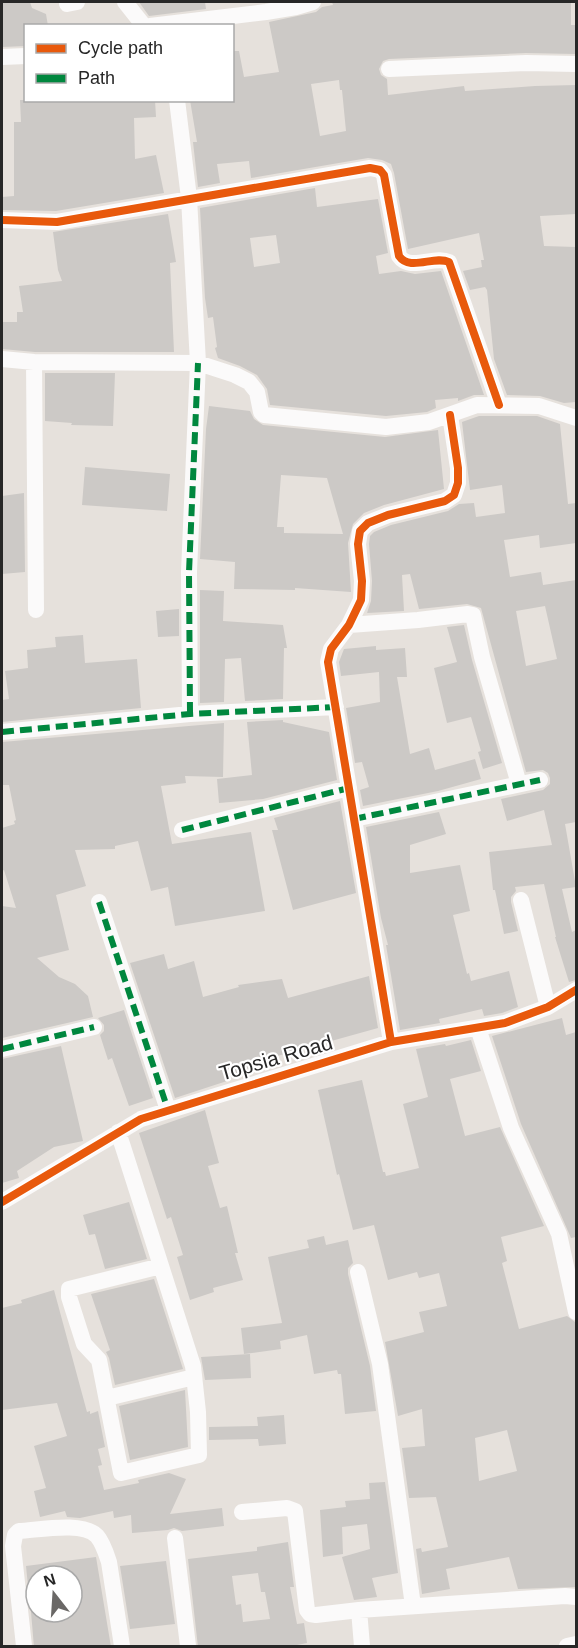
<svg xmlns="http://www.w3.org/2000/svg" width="578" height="1648" viewBox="0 0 578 1648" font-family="Helvetica,sans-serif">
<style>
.building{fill:#ccc9c6;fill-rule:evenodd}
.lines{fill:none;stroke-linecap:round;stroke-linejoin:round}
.minor{stroke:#fbfafa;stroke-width:16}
.quiet{stroke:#00873e;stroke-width:6;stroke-dasharray:12 6;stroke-linecap:butt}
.cycleway-casing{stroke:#fff;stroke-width:11}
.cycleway{stroke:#e8590c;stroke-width:8}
.labels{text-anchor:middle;stroke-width:4.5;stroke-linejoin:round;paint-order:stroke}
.street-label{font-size:21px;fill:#272727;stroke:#fff}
</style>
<rect width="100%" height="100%" fill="#e6e1dc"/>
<path class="building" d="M2,2h28l2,6 14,6 2,12h-22v20l-24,1z
M139,2h66l1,7 -57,7z
M332,2h239v23h4l1,29 -50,-1 -137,6 -6,2 -4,8 2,6 6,4 1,16 76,-9 1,5 70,-5 41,-1v129l-36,2 4,30 32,1v155l-12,1 -24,-7 -33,-1 -13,-36 -7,-69 -2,-3 -15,3 -7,-19 19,-4 -1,-7h3l-5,-27 -71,16 -14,-76 -3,-9 -9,-4 -14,-2 -117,20 -2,-17 -32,3 3,19 -22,4 -5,-45h4l-7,-42h42v-49h7l5,26 35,-5 -10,-50 47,-10 6,-5 11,-2zM339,80l1,10h2l4,41 -26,5 -9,-52z
M20,100h135l1,17 -22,1 1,41 21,-4 8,38 -108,18 -54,-1v-13l12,-1v-74h7z
M315,188l2,19 61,-8 10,54 -12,3 3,18 22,-3 14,3 26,-3 43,124h-10l-16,6v-3l-23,2 1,8 -9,4 -41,4 -116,-11 -3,-16 -10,-14 -17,-9 -22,-8 -3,-10 2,-1 -4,-30 -5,1 -3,-20 -5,-90zM276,235l4,28 -26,4 -4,-29z
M168,214l8,48 -6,1 4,89h-139l-33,-3v-27h15v-10h6l-4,-26 43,-5 -4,-11 -5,-38z
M45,373h70l-2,53 -42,-1 1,-2 -27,-2z
M209,406l41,5 4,8 9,6 122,12 53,-7 6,59 -60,16 -20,8 -11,11 -5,19 3,49 -56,-4v2l-61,-1 1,-27 -35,-3 6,-130zM281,475l46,3 16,56 -59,-1v-6h-7z
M479,416h58l23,8 8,80 8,-1v40l-36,5 -1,-13 -35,5 6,37 31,-5 2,13 33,-5v242l-11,2 11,63 -14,2 10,43 4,-2v50l-7,2 -14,-45h1l-12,-53 -29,3 1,4 -5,6v5l7,29 -14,3 -9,-44h-2l-4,-38 63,-7 -8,-35 -37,11 -6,-22 42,-9 7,-6v-6l-2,-5 -5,-3 -17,2 -45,-164 -14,-4 -48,5 -9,-35 -8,1 2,36 -37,2 4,-12 1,-20 -3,-37 1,-8 4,-4 17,-7 57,-14 11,-7 15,-1 2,14 29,-4 -3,-28 -32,5 -8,-68zM545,606l12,53 -31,7 -10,-55z
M85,467l85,7 -3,37 -85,-6z
M24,493l1,79 -23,2v-78z
M200,590l24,1 -1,30 60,4 4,23h-3l-1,51 -38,2 -4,-43 -16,1 -1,43 -24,1z
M179,609v27l-21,1 -2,-26z
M464,625l8,35 30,103 -19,6 -5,-17 3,-1 -10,-34 -24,6 -13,-55 23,-6 -10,-35z
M83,635l2,28 52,-4 4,49 -139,14v-22l7,-1 -4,-28 23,-3 -1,-18 29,-3 -1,-10z
M376,646v4l29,-2 2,29h-10l13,77 19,-6 6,22 40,-11 6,20 -43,12 -75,15 -3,-16 9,-3 -7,-25 -7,1 -9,-55 34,-6 -1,-30 -38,4 -2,-14 5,-13z
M283,720v2l46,10 8,48 -74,19 -44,4 -2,-24 35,-4 -5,-53z
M224,723l-1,54 -38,-1 1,7 -25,3 11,58 79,-12 14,79 -90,15 -7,-39 -17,4 -13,-50 -23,5v3l-40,1 11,36 -30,9 13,55 -32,8 22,19 16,7 13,12 5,21 -91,21v-132l14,2 -12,-38 -2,1v-43l13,-4 -1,-3 2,-1 -7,-35h-7v-43z
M340,801l16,92 -63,17 -21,-80h6l-4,-12z
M439,812l7,22 -36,11v28l50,-8 10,46 -17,4 14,59 2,-1 2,8 38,-10 9,36 -16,6 -18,3 -2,-7 -43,10 1,4 -40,7 -14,-85h2l-7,-27 -15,-91z
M164,954l4,15 26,-8 9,36 36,-10 -1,-2 44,-6 6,19 81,-22 9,52 -115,32 1,5 -38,11 1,5 -52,17 -45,-135z
M124,1010l29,88 -24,8 -17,-48 -4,2 -8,-25 4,-4v-6l-6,-7z
M562,1018l4,17 10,-3v205l-5,1 -50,-114 -29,-88z
M471,1040l10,31 -31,8 15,57 35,-9 44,99 -43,11 6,24 -5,2 17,66 48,-13 8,6 1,7v258l-58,2 -9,-32 -63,12 4,20 -28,5 -6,-45 5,-1 1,4 26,-5 -12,-50 -27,1 -7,-50 23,-2 -3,-37 -24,7 -13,-74 39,-10 -5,-20 28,-6 -8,-33 -20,5 -2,-6 -29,8 -14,-55 -21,5 -14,-56 -2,1 -19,-85 44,-10 21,92h2l1,4 33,-8 -16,-64 25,-7 -12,-48 29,-5 1,2zM507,1430l10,41 -38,10 -4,-43z
M61,1046l22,95 -29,6 -37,24 2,7 -17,5v-124z
M205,1110l14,53 -11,3 12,42 7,-2 11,47h-3l8,27 -30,8 1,4 -24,8 -13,-43 6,-2 -12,-38 -4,2 -28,-86z
M129,1202l18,57 -42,10 -10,-35 -6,1 -6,-20z
M324,1236l2,9 22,-5 5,23 -5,5v6l22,92 6,45 -31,3 -4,-40h-3l-1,-4 -23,4 -7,-39 -27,6 1,8 -37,5 -3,-26 41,-5 -14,-66 41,-9 -2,-8z
M154,1279l29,90 -68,16 -6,-27 -3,-6 4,-2 -19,-56z
M54,1290l33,122 3,-1v3l8,-3 7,36 -7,2 4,16 -4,1 6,24 35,-7 -1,-3 31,-7 17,6 -16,35 52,-6 2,18 -42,5 -8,-3 -6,2 -36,3 -1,-18 -17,3 -1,-7 -33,7 -13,-1 -2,-6 -25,6 -6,-26 12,-3 -12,-42 33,-10 -10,-33 -55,7v-102l20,-5 -1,-3z
M250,1354l1,24 -46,2 -4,-23z
M185,1390l3,57 -58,13 -11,-54z
M284,1415l2,29 -27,2 -1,-7 -49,1v-13l49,-1 -1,-9z
M385,1482l13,91 -26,5 5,19 -23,3 -12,-43 28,-8 -3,-25 -25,3 1,27 -20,3 -3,-47 26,-3 -1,-6 25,-2 -1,-16z
M288,1542l6,45h-4l7,37 7,-1 3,20 -20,4h-89l-10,-88 69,-8v-4zM258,1573l3,19h4l5,27 -27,3 -2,-18 -5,1 -4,-29z
M96,1557l15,90h-77l-3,-35h41v-36h-36v29l-6,1 -4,-40z
M166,1561l9,63 -45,5 -10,-63z"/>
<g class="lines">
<path class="minor" d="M125,2l19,24
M67,4l10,-2
M150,26l116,-14 30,-5 17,-5
M2,57l24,-1
M389,69l137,-6 50,1
M177,100l12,98 9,165 -9,209 1,142
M2,220l55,2 313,-54 10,2 4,5 15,81c11,16 35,-1 50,6l50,143
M2,359l32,3 164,1 37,12 14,7 8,10 4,20 3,3 122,12 43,-5 48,-17 62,1 37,12
M34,362l2,248
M349,625l69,-5 50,-6 5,1 9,42 37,127
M2,732l188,-18 146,-7
M354,819l186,-39
M182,830l167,-42
M521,900l27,107
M99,902l69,208
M478,1028l33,100 48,106 17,78
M391,1042l-63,-380 3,-13 18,-24 12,-25 1,-19 -4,-37 2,-13 8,-8 20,-8 57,-14 9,-6 4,-12v-15l-8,-53
M2,1049l92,-22
M118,1132l5,15 70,219 5,46 1,43 -78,18 -22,-113 -15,-16 -15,-47v-8l92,-23
M2,1202l139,-83 250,-77 114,-19 43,-16 28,-17
M358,1272l22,92 33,242
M107,1398l87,-21
M242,1512l45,-4 8,3 12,99 3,4 6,1 43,-5
M175,1538l13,108
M24,1646l-11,-100 2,-11 4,-4c20,-1 64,-10 78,5 6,7 9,17 12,26l13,84
M362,1646l-3,-36 206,-14 11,1
M567,1646l9,-2"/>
<path class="quiet" d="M190,714l-1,-142 9,-209
M2,732l188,-18 146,-7
M354,819l186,-39
M182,830l167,-42
M99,902l69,208
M2,1049l92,-22"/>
<defs>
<path id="cycleway" d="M2,220l55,2 313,-54 10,2 4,5 15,81c11,16 35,-1 50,6l50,143
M391,1042l-63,-380 3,-13 18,-24 12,-25 1,-19 -4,-37 2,-13 8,-8 20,-8 57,-14 9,-6 4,-12v-15l-8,-53
M2,1202l139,-83 250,-77 114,-19 43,-16 28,-17"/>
</defs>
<use href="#cycleway" class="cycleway-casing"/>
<use href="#cycleway" class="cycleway"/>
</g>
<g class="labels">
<g class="street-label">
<text transform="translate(276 1058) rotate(-16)" y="7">Topsia Road</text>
</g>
</g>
<rect width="578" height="1648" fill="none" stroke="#272727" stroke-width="6"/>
<rect x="24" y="24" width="210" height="78" fill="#ffffff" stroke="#a9a9a9" stroke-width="1.5"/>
<rect x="36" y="44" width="30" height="9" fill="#e8590c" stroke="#a9a9a9" stroke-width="1.5"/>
<text x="78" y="54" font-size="18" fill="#272727">Cycle path</text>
<rect x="36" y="74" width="30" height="9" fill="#00873e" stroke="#a9a9a9" stroke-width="1.5"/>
<text x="78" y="84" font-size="18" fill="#272727">Path</text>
<g transform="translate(54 1594) rotate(343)"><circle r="28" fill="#ffffff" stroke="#a9a9a9" stroke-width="1.5"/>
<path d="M0-4.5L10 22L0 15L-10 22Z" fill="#6a6866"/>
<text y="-9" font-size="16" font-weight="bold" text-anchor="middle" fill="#272727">N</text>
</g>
</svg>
